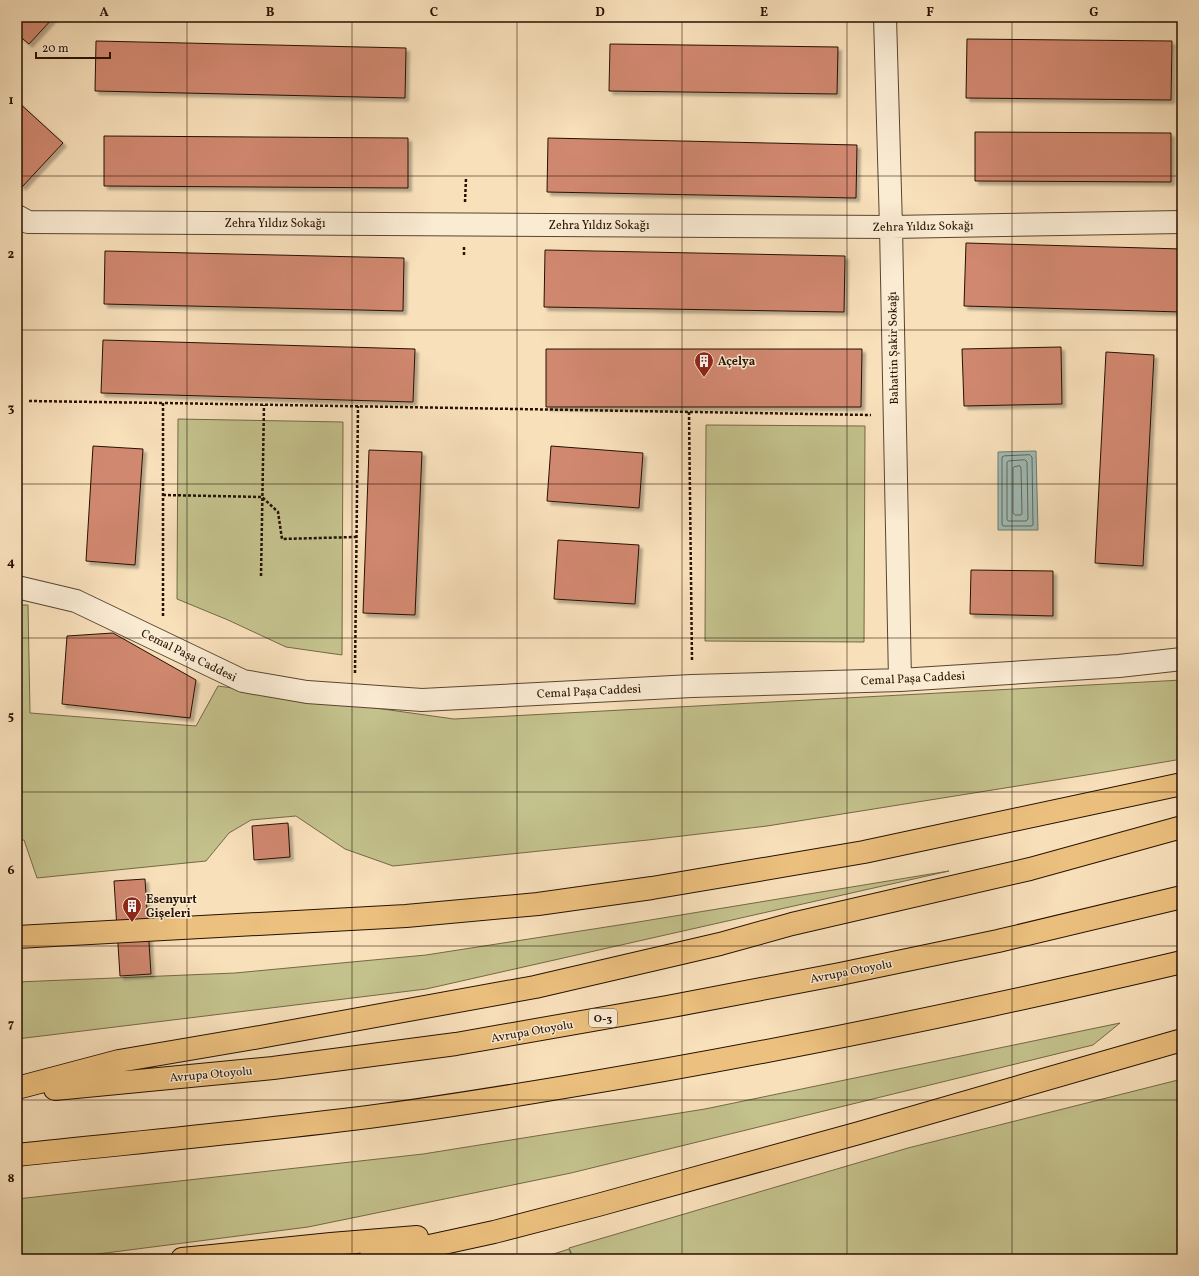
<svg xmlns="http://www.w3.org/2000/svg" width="1199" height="1276" viewBox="0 0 1199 1276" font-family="Vollkorn,serif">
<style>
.green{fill:#c3c18c;stroke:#746946}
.water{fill:#9fbcb6;stroke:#6f786e}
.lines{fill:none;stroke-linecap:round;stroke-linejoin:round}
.shore{stroke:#62665c;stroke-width:1}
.building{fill:#d18870;stroke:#261101;filter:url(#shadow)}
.street-casing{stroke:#5a4530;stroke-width:24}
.highway-casing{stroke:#261101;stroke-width:24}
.path{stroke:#261101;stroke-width:2.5;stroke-dasharray:3 2;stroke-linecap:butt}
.street{stroke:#faebd3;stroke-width:22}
.highway{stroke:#ecc07e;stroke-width:22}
.grid{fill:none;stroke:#261101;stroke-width:1;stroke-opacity:0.55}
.labels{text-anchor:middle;stroke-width:3;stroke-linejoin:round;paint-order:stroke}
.shield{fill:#faebd3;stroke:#665240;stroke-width:1}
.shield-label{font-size:11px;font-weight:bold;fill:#261101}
.street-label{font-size:12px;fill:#261101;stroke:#faebd3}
.poi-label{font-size:12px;font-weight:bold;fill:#261101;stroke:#faebd3;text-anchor:start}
.neatline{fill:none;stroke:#261101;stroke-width:1.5}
.grid-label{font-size:13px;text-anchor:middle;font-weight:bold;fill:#261101}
</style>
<defs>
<filter id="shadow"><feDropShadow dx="3.5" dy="3.5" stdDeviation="1" flood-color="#0004"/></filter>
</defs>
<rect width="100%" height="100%" fill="#f8e0bb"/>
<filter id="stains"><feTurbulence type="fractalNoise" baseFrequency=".005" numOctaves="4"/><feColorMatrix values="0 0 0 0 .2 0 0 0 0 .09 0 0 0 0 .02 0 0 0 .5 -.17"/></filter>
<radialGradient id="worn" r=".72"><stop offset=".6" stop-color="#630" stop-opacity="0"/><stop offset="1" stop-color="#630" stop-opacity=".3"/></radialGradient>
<path class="green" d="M178,419l165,3 -1,233 -56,-8 -58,-27 -51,-21z
M706,425l159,1 -1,216 -159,-1z
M17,605h11l2,108 166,13 22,-40 236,33 728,-39v79l-83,14 -332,53 -119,14 -255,26 -48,-17 -49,-33 -45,4 -22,13 -23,28 -169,17 -13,-38 -7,1z
M949,871l-523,118 -409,50v-57l218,-9 191,-18 206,-32z
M1120,1023l-27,22 -522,128 -263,54 -249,32h-42v-60l406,-45 282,-45z
M1182,1079v180h-608l-5,-11 339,-100z
M569,1249l4,10h-35z"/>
<path class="water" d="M1036,451l2,79h-40v-78z"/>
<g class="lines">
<path class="shore" d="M1030,455l2,2 1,68 -2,1h-28l-1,-2v-67l2,-1z
M1025,460l2,2 1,57 -2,2h-18l-1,-2v-57l2,-1z
M1020,466l1,2 1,45 -1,2h-6l-2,-2v-45l1,-1z"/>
</g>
<path class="building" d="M17,17h37l-25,27 -12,-10z
M967,39l205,2 -1,59 -205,-2z
M96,41l310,7 -1,50 -310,-7z
M610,44l228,3 -1,47 -228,-3z
M17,101l46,42 -41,44 -5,-5z
M975,132l196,1v49l-196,-1z
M104,136l304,2v50l-304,-2z
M548,138l309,7 -1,53 -309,-6z
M966,243l216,6v63l-218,-6z
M545,250l300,6 -1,56 -300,-5z
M105,251l299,7 -1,53 -299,-7z
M103,340l312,9 -2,53 -312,-9z
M1061,347l1,57 -98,2 -2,-57z
M546,349h316l-1,58h-315z
M1106,352l48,3 -11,211 -48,-3z
M93,446l50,3 -8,116 -49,-4z
M551,446l92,7 -4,55 -92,-7z
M369,450l53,2 -7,163 -52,-2z
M558,540l81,5 -4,59 -81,-5z
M971,570l82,1v45l-83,-2z
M113,633l83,47 -6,38 -128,-14 5,-68z
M288,823l2,34 -36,3 -2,-34z
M145,879l6,95 -31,2 -6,-95z"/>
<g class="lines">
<defs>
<path id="street" d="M885,17l6,210 9,453
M17,216l11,6 863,5 291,-5
M17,587l59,14 167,80 64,11 115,8 270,-14 208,-6 219,-14 63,-7"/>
<path id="highway" d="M17,937l389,-21 132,-12 114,-16 212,-36 318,-68
M17,1088l102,-27 141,-24 275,-50 185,-43 72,-20 238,-55 152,-42
M55,1089l218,-21 183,-24 211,-37 173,-33 158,-33 184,-44
M17,1155c122,-13 244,-24 366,-40 61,-8 122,-18 182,-28 207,-34 413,-77 617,-125
M182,1259l149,-15 86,-7
M370,1259l124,-27 104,-27 261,-72 323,-93"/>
</defs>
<use href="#street" class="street-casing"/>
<use href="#highway" class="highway-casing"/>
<path class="path" d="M465,202l1,-24
M464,247v10
M29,401l134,2
M689,412l3,250
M163,495l99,2 16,15 4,27 74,-2
M261,576l3,-171
M163,616v-213l708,12
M355,673l3,-267"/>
<use href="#street" class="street"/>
<use href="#highway" class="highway"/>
</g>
<path class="grid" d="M187,17v1242M352,17v1242M517,17v1242M682,17v1242M847,17v1242M1012,17v1242M17,176h1165M17,330h1165M17,484h1165M17,638h1165M17,792h1165M17,946h1165M17,1100h1165"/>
<defs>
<symbol id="building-pin" viewBox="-11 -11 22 30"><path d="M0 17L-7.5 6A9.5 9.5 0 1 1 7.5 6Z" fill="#8f2418" stroke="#faebd3"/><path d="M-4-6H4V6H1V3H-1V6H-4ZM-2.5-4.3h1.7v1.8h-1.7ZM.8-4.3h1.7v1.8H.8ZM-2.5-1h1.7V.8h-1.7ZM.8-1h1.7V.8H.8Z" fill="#fff"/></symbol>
</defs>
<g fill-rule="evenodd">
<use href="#building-pin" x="693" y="350" width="22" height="30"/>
<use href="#building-pin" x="121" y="895" width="22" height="30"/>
</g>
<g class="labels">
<rect class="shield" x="589" y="1009" width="28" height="18" rx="3"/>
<g class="shield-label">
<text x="603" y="1022">O-3</text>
</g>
<g class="street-label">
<text x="275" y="227">Zehra Yıldız Sokağı</text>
<text x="599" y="229">Zehra Yıldız Sokağı</text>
<text transform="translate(923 226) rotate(-1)" y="4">Zehra Yıldız Sokağı</text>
<text transform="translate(893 348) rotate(-91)" y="4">Bahattin Şakir Sokağı</text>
<text transform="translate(189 655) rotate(26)" y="4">Cemal Paşa Caddesi</text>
<text transform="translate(913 678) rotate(-3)" y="4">Cemal Paşa Caddesi</text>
<text transform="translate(589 691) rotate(-3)" y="4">Cemal Paşa Caddesi</text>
<text transform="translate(851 971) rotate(-11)" y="4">Avrupa Otoyolu</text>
<text transform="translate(532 1031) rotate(-10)" y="4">Avrupa Otoyolu</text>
<text transform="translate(211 1074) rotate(-5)" y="4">Avrupa Otoyolu</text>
</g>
<g class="poi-label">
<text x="718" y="365">Açelya</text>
<text x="146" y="903">Esenyurt<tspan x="146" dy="14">Gişeleri</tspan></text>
</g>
</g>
<rect width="1199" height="1276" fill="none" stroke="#f8e0bb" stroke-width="44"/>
<path d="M36 52v6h74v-6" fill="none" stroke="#261101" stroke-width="2"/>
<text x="42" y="52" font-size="12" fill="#261101" stroke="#faebd3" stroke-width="3" paint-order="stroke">20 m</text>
<rect x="22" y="22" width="1155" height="1232" class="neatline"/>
<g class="grid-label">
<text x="104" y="16">A</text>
<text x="270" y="16">B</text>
<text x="434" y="16">C</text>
<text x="600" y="16">D</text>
<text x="764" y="16">E</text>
<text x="930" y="16">F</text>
<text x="1094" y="16">G</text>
<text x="11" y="104">1</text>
<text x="11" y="258">2</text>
<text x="11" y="412">3</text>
<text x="11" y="566">4</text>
<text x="11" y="720">5</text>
<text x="11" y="874">6</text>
<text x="11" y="1028">7</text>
<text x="11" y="1182">8</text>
</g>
<rect width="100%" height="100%" filter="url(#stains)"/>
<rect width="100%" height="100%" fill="url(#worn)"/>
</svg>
